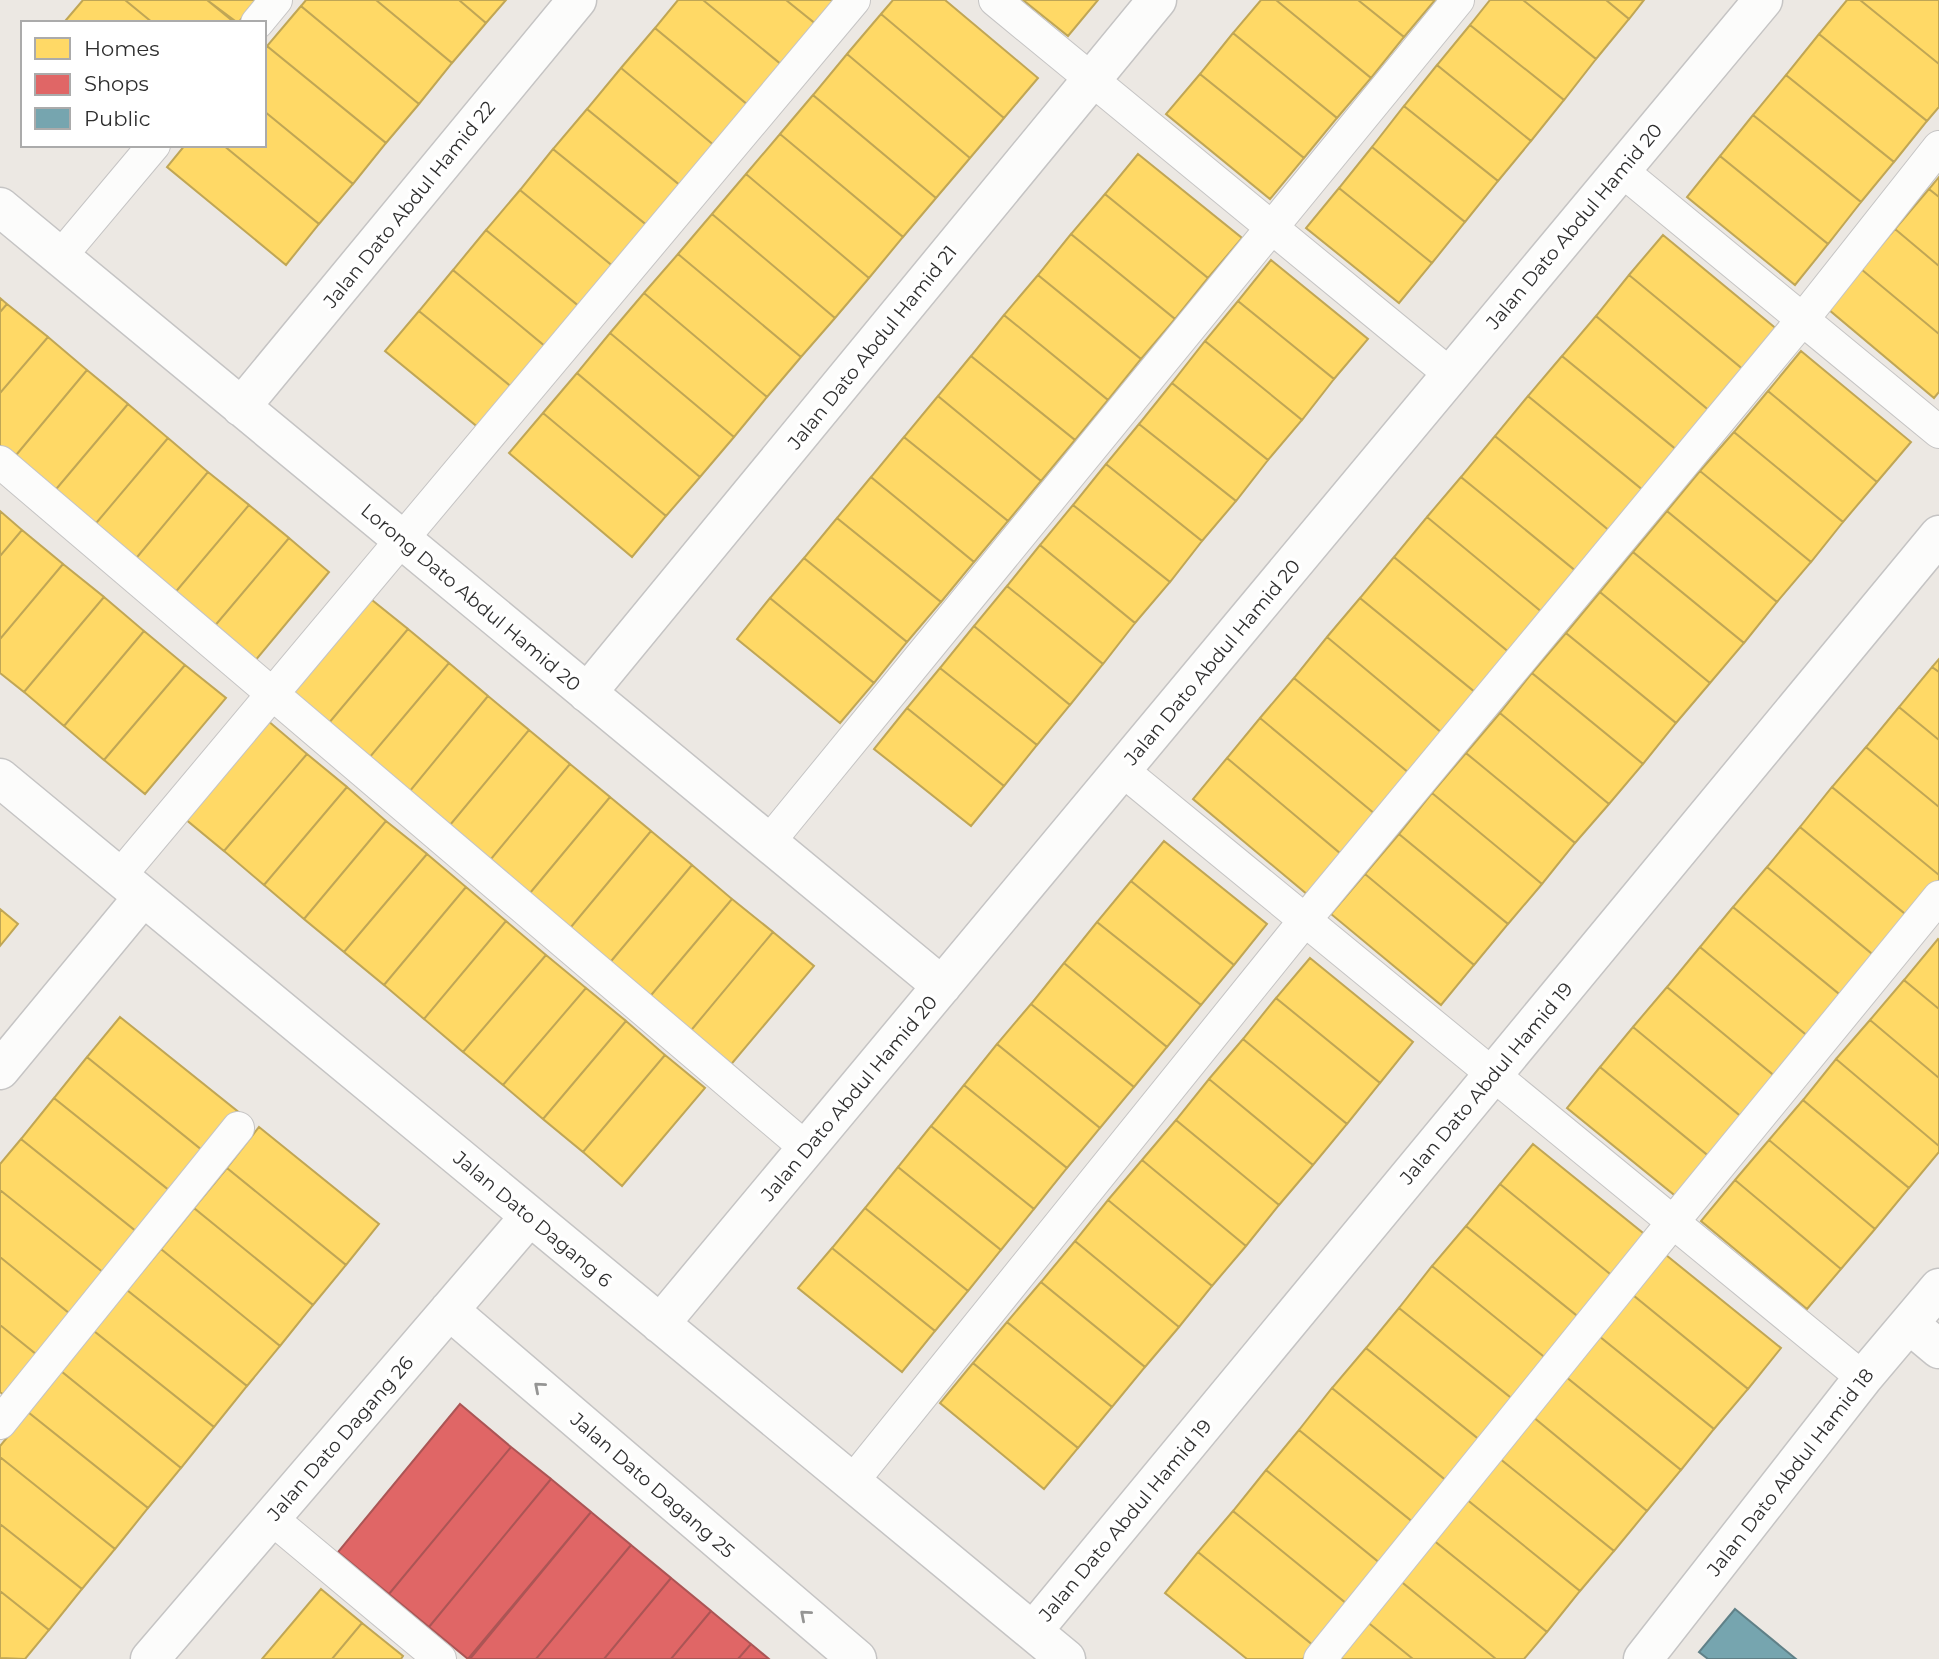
<svg xmlns="http://www.w3.org/2000/svg" width="1939" height="1659" viewBox="0 0 1939 1659" font-family="Montserrat,sans-serif">
<style>
.homes{fill:#ffd966;stroke:#c0a655;stroke-width:2}
.shops{fill:#e06666;stroke:#ab5555;stroke-width:2}
.public{fill:#76a5af;stroke:#608188;stroke-width:2}
.lines{fill:none;stroke-linecap:round;stroke-linejoin:round}
.service-casing{stroke:#c5c4c4;stroke-width:34}
.minor-casing{stroke:#c5c4c4;stroke-width:41}
.service{stroke:#fcfcfb;stroke-width:32}
.minor{stroke:#fcfcfb;stroke-width:38}
.oneway{stroke:#959594}
.labels{text-anchor:middle;stroke-width:7;stroke-linejoin:round;paint-order:stroke}
.street-label{font-size:19px;fill:#2e2e2e;stroke:#fff}
</style>
<rect width="100%" height="100%" fill="#ece8e3"/>
<path class="homes" d="M83,0h42l28,23h-84l-3,-3z
M125,0h82l28,23h-82z
M207,0h50l-19,23z
M306,0h70l76,63 -33,41 -118,-98z
M376,0h83l27,23 -34,40z
M459,0h47l-20,23z
M678,0h25l85,70 -34,40 -99,-82z
M703,0h83l36,29 -34,41z
M786,0h60l-24,29z
M893,0h52l93,78 -34,40 -123,-104z
M1023,0h75l-30,36z
M1261,0h15l95,78 -34,40 -104,-85z
M1276,0h82l46,37 -33,41z
M1358,0h77l-31,37z
M1490,0h33l73,59 -32,41 -94,-75z
M1523,0h83l23,19 -33,40z
M1606,0h38l-15,19z
M1847,0h13l79,64v43l-12,14 -108,-87z
M1860,0h79v64z
M301,6l118,98 -33,39 -119,-97z
M881,14l123,104 -34,40 -123,-104z
M1470,25l94,75 -33,41 -94,-76z
M655,28l99,82 -33,41 -100,-83z
M1233,33l104,85 -33,40 -104,-84z
M1819,34l108,87 -33,41 -108,-87z
M267,46l119,97 -33,41 -89,-73v-61z
M847,54l123,104 -34,40 -123,-103z
M1437,65l94,76 -33,40 -94,-75z
M621,68l100,83 -34,40 -100,-82z
M1200,74l104,84 -34,41 -104,-85z
M1786,75l108,87 -33,40 -108,-87z
M813,95l123,103 -33,39 -123,-103z
M1404,106l94,75 -33,41 -93,-75z
M587,109l100,82 -33,40 -101,-82z
M264,111l89,73 -34,40 -96,-79h41z
M1753,115l108,87 -33,42 -108,-88z
M780,134l123,103 -34,41 -123,-104z
M185,145h38l96,79 -33,41 -119,-98z
M1372,147l93,75 -33,41 -93,-75z
M553,149l101,82 -34,41 -100,-82z
M1138,154l104,84 -34,40 -103,-84z
M1720,156l108,88 -33,41 -108,-88z
M746,174l123,104 -34,40 -123,-104z
M1939,177v20l-10,-8z
M1339,188l93,75 -33,40 -93,-75z
M1929,189l10,8v69l-44,-37z
M520,190l100,82 -34,40 -100,-82z
M1105,194l103,84 -33,41 -104,-85z
M712,214l123,104 -34,39 -123,-103z
M1895,229l44,37v68l-78,-65z
M486,230l100,82 -34,40 -99,-82z
M1071,234l104,85 -34,40 -103,-84z
M1663,235l116,96 -34,40 -116,-96z
M678,254l123,103 -34,40 -123,-104z
M1271,260l97,79 -34,40 -96,-78z
M1861,269l78,65v58l-5,6 -106,-89z
M453,270l99,82 -33,41 -100,-82z
M1038,275l103,84 -33,41 -104,-85z
M1629,275l116,96 -34,41 -115,-96z
M644,293l123,104 -33,40 -124,-104z
M0,298l7,6 -7,8z
M1238,301l96,78 -32,41 -97,-79z
M7,304l41,33 -48,56v-81z
M419,311l100,82 -34,40 -100,-82z
M1004,315l104,85 -33,40 -104,-84z
M1596,316l115,96 -33,39 -116,-95z
M610,333l124,104 -34,40 -123,-104z
M48,337l39,33 -75,90 -12,-10v-57z
M1205,341l97,79 -34,40 -96,-77z
M1801,351l110,91 -34,40 -109,-91z
M971,356l104,84 -34,41 -103,-85z
M1562,356l116,95 -34,40 -116,-95z
M87,370l41,34 -76,90 -40,-34z
M577,373l123,104 -34,39 -123,-103z
M1172,383l96,77 -32,41 -97,-77z
M1768,391l109,91 -34,40 -109,-90z
M938,396l103,85 -33,40 -104,-84z
M1528,396l116,95 -33,41 -116,-96z
M128,404l40,34 -76,90 -40,-34z
M543,413l123,103 -34,41 -123,-104z
M1139,424l97,77 -34,40 -96,-77z
M1734,432l109,90 -32,40 -111,-91z
M1495,436l116,96 -34,40 -116,-95z
M904,437l104,84 -34,41 -103,-85z
M168,438l40,34 -75,90 -41,-34z
M1106,464l96,77 -32,41 -97,-77z
M1700,471l111,91 -34,40 -110,-91z
M208,472l41,33 -76,90 -40,-33z
M871,477l103,85 -33,40 -104,-84z
M1461,477l116,95 -34,41 -116,-96z
M249,505l40,33 -76,90 -40,-33z
M1073,505l97,77 -35,41 -95,-78z
M0,511l22,19 -22,26z
M1667,511l110,91 -33,41 -111,-91z
M1427,517l116,96 -33,40 -116,-96z
M837,518l104,84 -34,40 -103,-84z
M22,530l41,34 -63,75v-83z
M289,538l40,34 -75,90 -41,-34z
M1040,545l95,78 -32,41 -96,-78z
M1633,552l111,91 -34,40 -110,-91z
M1394,557l116,96 -34,40 -116,-95z
M804,558l103,84 -33,41 -104,-85z
M63,564l41,33 -80,95 -24,-19v-34z
M1007,586l96,78 -33,41 -96,-79z
M1600,592l110,91 -34,40 -110,-90z
M367,596l41,33 -85,101 -40,-34z
M104,597l40,34 -80,95 -40,-34z
M770,598l104,85 -34,40 -103,-84z
M1360,598l116,95 -34,40 -115,-96z
M974,626l96,79 -33,40 -97,-77z
M408,629l41,34 -85,101 -41,-34z
M144,631l41,34 -81,95 -40,-34z
M1566,633l110,90 -33,41 -111,-91z
M1327,637l115,96 -33,40 -115,-95z
M1939,659v13l-7,-5z
M449,663l39,33 -83,101 -41,-33z
M185,665l41,33 -81,96 -41,-34z
M1932,667l7,5v68l-40,-33z
M940,668l97,77 -33,41 -97,-78z
M1532,673l111,91 -34,40 -109,-91z
M1294,678l115,95 -34,41 -115,-96z
M488,696l41,34 -84,101 -40,-34z
M1899,707l40,33v67l-73,-60z
M907,708l97,78 -33,40 -97,-77z
M1500,713l109,91 -34,39 -109,-90z
M1260,718l115,96 -34,40 -114,-96z
M267,720l40,34 -83,97 -40,-33z
M529,730l41,34 -84,101 -41,-34z
M1866,747l73,60v68l-107,-88z
M1466,753l109,90 -33,41 -110,-91z
M307,754l40,33 -83,98 -40,-34z
M1227,758l114,96 -33,41 -115,-96z
M570,764l40,33 -85,102 -39,-34z
M347,787l39,34 -82,98 -40,-34z
M1832,787l107,88v9l-29,34 -110,-91z
M1432,793l110,91 -34,40 -109,-90z
M610,797l41,34 -85,102 -41,-34z
M386,821l41,33 -83,98 -40,-33z
M1800,827l110,91 -33,40 -110,-91z
M651,831l41,34 -85,101 -41,-33z
M1399,834l109,90 -34,41 -109,-91z
M1164,841l103,83 -33,41 -103,-84z
M427,854l39,33 -82,98 -40,-33z
M692,865l40,34 -85,101 -40,-34z
M1767,867l110,91 -33,40 -111,-91z
M1365,874l109,91 -33,40 -110,-91z
M1131,881l103,84 -33,40 -104,-83z
M466,887l40,34 -82,98 -40,-34z
M732,899l41,33 -85,102 -41,-34z
M1733,907l111,91 -34,40 -110,-91z
M0,909l18,15 -18,22z
M506,921l40,34 -83,97 -39,-33z
M1097,922l104,83 -34,42 -103,-84z
M773,932l41,34 -86,102 -40,-34z
M1938,939l1,1v69l-35,-29z
M1700,947l110,91 -33,40 -110,-91z
M546,955l40,33 -83,97 -40,-33z
M1310,958l103,84 -33,41 -104,-85z
M1064,963l103,84 -33,40 -103,-83z
M1904,980l35,29v69l-69,-58z
M1667,987l110,91 -33,41 -111,-92z
M586,988l40,33 -83,98 -40,-34z
M1276,998l104,85 -33,41 -104,-85z
M1031,1004l103,83 -34,41 -103,-84z
M120,1017l126,101 -33,41 -126,-102z
M1870,1020l69,58v68l-103,-87z
M626,1021l39,34 -82,97 -40,-33z
M1633,1027l111,92 -33,39 -111,-91z
M1243,1039l104,85 -34,41 -104,-86z
M997,1044l103,84 -33,40 -103,-83z
M665,1055l40,33 -83,98 -39,-34z
M87,1057l126,102 -33,40 -126,-101z
M1836,1059l103,87v6l-30,36 -106,-88z
M1600,1067l111,91 -33,40 -111,-90z
M1209,1079l104,86 -34,40 -103,-85z
M964,1085l103,83 -33,41 -103,-83z
M54,1098l126,101 -33,41 -126,-101z
M1803,1100l106,88 -34,41 -106,-89z
M1176,1120l103,85 -33,41 -104,-86z
M931,1126l103,83 -33,41 -103,-83z
M259,1127l120,97 -33,41 -119,-97z
M21,1139l126,101 -33,41 -114,-91v-26z
M1769,1140l106,89 -34,40 -106,-89z
M1533,1144l115,93 -33,41 -115,-94z
M1142,1160l104,86 -34,40 -104,-86z
M898,1167l103,83 -33,41 -103,-83z
M227,1168l119,97 -33,40 -119,-97z
M1735,1180l106,89 -34,40 -106,-88z
M1500,1184l115,94 -34,41 -115,-93z
M0,1190l114,91 -34,41 -80,-65z
M1108,1200l104,86 -33,41 -104,-86z
M194,1208l119,97 -33,41 -119,-97z
M865,1208l103,83 -33,40 -103,-83z
M1466,1226l115,93 -33,41 -116,-94z
M1075,1241l104,86 -34,40 -104,-85z
M832,1248l103,83 -33,41 -104,-84z
M161,1249l119,97 -33,40 -120,-96z
M1666,1255l115,93 -33,41 -115,-94z
M0,1257l80,65 -33,41 -47,-38z
M1432,1266l116,94 -33,41 -116,-93z
M1041,1282l104,85 -33,40 -105,-85z
M127,1290l120,96 -33,41 -120,-96z
M1633,1295l115,94 -34,40 -115,-93z
M1399,1308l116,93 -34,40 -115,-93z
M1007,1322l105,85 -34,41 -105,-85z
M0,1325l47,38 -33,40 -14,-11z
M94,1331l120,96 -33,41 -120,-97z
M1599,1336l115,93 -33,41 -116,-94z
M1366,1348l115,93 -33,41 -116,-94z
M973,1363l105,85 -34,41 -104,-86z
M61,1371l120,97 -33,40 -120,-96z
M1565,1376l116,94 -34,41 -115,-95z
M1332,1388l116,94 -34,41 -115,-93z
M28,1412l120,96 -33,41 -115,-92v-11z
M1532,1416l115,95 -33,40 -115,-93z
M1299,1430l115,93 -33,41 -115,-94z
M0,1457l115,92 -33,40 -82,-65z
M1499,1458l115,93 -34,40 -115,-93z
M1266,1470l115,94 -34,40 -114,-93z
M1465,1498l115,93 -33,41 -115,-93z
M1233,1511l114,93 -33,42 -116,-94z
M0,1524l82,65 -33,41 -49,-39z
M1432,1539l115,93 -23,27h-28l-98,-80z
M1198,1552l116,94 -11,13h-56l-82,-66z
M1398,1579l98,80h-83l-48,-39z
M321,1589l41,34 -30,36h-70z
M0,1591l49,39 -24,29 -25,-1z
M1365,1620l48,39h-81z
M362,1623l41,33 -2,3h-69z"/>
<path class="shops" d="M460,1404l51,43 -122,147 -51,-42z
M511,1447l40,32 -122,148 -40,-33z
M551,1479l40,33 -123,147 -39,-32z
M591,1512l40,33 -95,114h-66z
M631,1545l40,33 -67,81h-68z
M671,1578l40,33 -40,48h-67z
M711,1611l40,33 -13,15h-67z
M751,1644l18,15h-31z"/>
<path class="public" d="M1735,1609l61,50h-88l-9,-7z"/>
<g class="lines">
<defs>
<path id="service" d="M995,0l456,375
M257,23l19,-23
M1621,170l318,262
M60,257l94,-112
M0,462l807,687
M1122,770l741,608
M768,843l690,-843
M119,877l735,-877
M0,1423l238,-295
M852,1482l453,-562 498,-601 136,-172
M271,1518l169,141
M1320,1659l353,-437 266,-325"/>
<path id="minor" d="M0,207l942,779
M241,407l336,-407
M587,693l570,-693
M0,778l1066,881
M0,1070l143,-173
M449,1310l408,349
M660,1324l1103,-1324
M1909,1324l30,25
M1033,1631l906,-1096
M150,1659l380,-443
M1643,1659l220,-281 76,-90"/>
</defs>
<use href="#service" class="service-casing"/>
<use href="#minor" class="minor-casing"/>
<use href="#service" class="service"/>
<use href="#minor" class="minor"/>
</g>
<defs><path id="oneway-chevron" d="M-2-3.5L2.5 0L-2 3.5" fill="none" stroke-width="1.6" stroke-linecap="round" stroke-linejoin="round" transform="scale(1.75)"/></defs>
<g class="oneway">
<use href="#oneway-chevron" transform="translate(539 1387) rotate(-139)"/>
<use href="#oneway-chevron" transform="translate(805 1615) rotate(-139)"/>
</g>
<g class="labels">
<g class="street-label">
<text transform="translate(409 204) rotate(-51)" y="7">Jalan Dato Abdul Hamid 22</text>
<text transform="translate(1574 226) rotate(-50)" y="7">Jalan Dato Abdul Hamid 20</text>
<text transform="translate(872 347) rotate(-51)" y="7">Jalan Dato Abdul Hamid 21</text>
<text transform="translate(471 597) rotate(40)" y="7">Lorong Dato Abdul Hamid 20</text>
<text transform="translate(1212 662) rotate(-50)" y="7">Jalan Dato Abdul Hamid 20</text>
<text transform="translate(1486 1083) rotate(-50)" y="7">Jalan Dato Abdul Hamid 19</text>
<text transform="translate(849 1098) rotate(-50)" y="7">Jalan Dato Abdul Hamid 20</text>
<text transform="translate(533 1219) rotate(40)" y="7">Jalan Dato Dagang 6</text>
<text transform="translate(340 1438) rotate(-49)" y="7">Jalan Dato Dagang 26</text>
<text transform="translate(1790 1472) rotate(-52)" y="7">Jalan Dato Abdul Hamid 18</text>
<text transform="translate(653 1485) rotate(41)" y="7">Jalan Dato Dagang 25</text>
<text transform="translate(1125 1520) rotate(-50)" y="7">Jalan Dato Abdul Hamid 19</text>
</g>
</g>
<rect x="21" y="21" width="245" height="126" fill="#ffffff" stroke="#ababab" stroke-width="2"/>
<rect x="35" y="38" width="35" height="21" fill="#ffd966" stroke="#ababab" stroke-width="2"/>
<text x="84" y="56" font-size="21" fill="#2e2e2e">Homes</text>
<rect x="35" y="74" width="35" height="21" fill="#e06666" stroke="#ababab" stroke-width="2"/>
<text x="84" y="91" font-size="21" fill="#2e2e2e">Shops</text>
<rect x="35" y="108" width="35" height="21" fill="#76a5af" stroke="#ababab" stroke-width="2"/>
<text x="84" y="126" font-size="21" fill="#2e2e2e">Public</text>
</svg>
